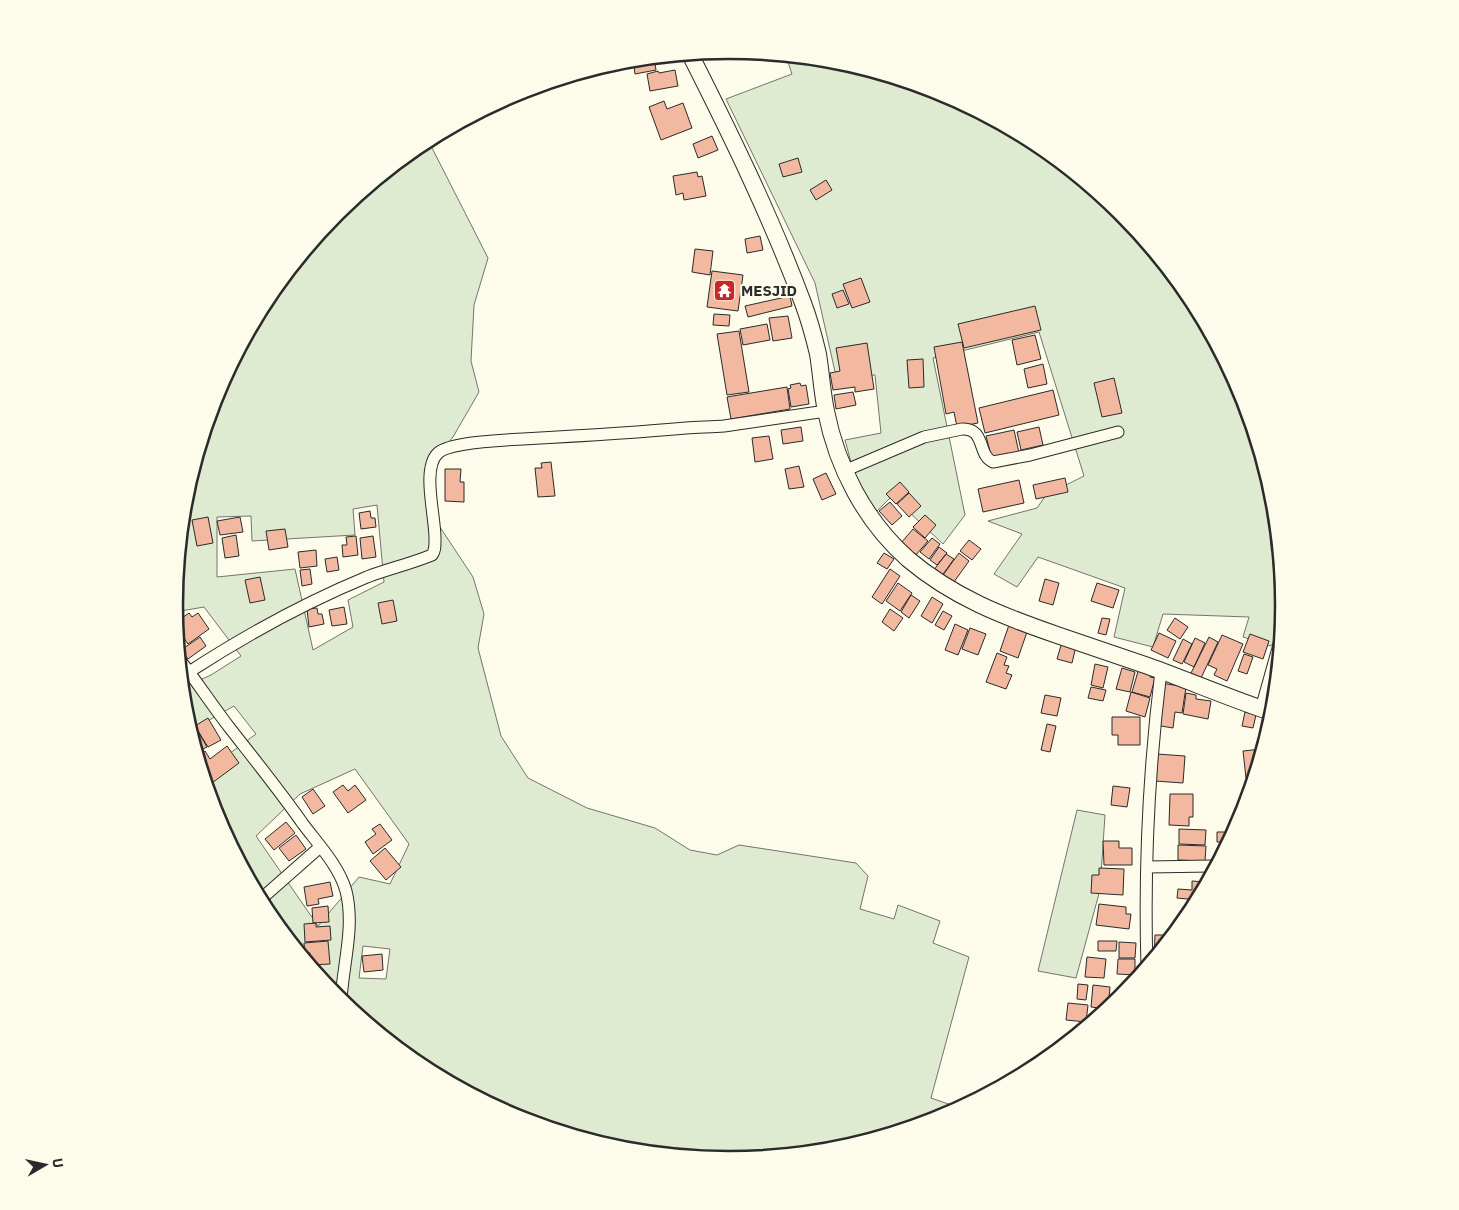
<svg xmlns="http://www.w3.org/2000/svg" width="1459" height="1210" viewBox="0 0 1459 1210" font-family="'IBM Plex Sans',sans-serif">
<style>
.green{fill:#deebd1;stroke:#74746e;fill-rule:evenodd}
.building{fill:#f2b8a0;stroke:#2b2b2b}
.lines{fill:none;stroke-linecap:round;stroke-linejoin:round}
.street-casing{stroke:#2b2b2b;stroke-width:13}
.secondary-casing{stroke:#2b2b2b;stroke-width:18}
.street{stroke:#fdfbea;stroke-width:11}
.secondary{stroke:#fdfbea;stroke-width:16}
.labels{text-anchor:middle;stroke-width:4;stroke-linejoin:round;paint-order:stroke}
.poi-label{font-size:15px;font-weight:bold;fill:#2b2b2b;stroke:#fdfbea;text-anchor:start}
.rim{fill:none;stroke:#2b2b2b;stroke-width:2.5}
</style>
<rect width="100%" height="100%" fill="#fdfbea"/>
<path class="green" d="M786,56l52,5 104,31 96,52 84,69 69,84 51,96 32,104 10,108 -2,22 -11,19 -28,-9 6,-20 -86,-3 -10,33 -39,-10 11,-49 -87,-31 -21,30 -23,-13 28,-40 -34,-13 49,-13 9,-13 38,-19 -45,-144 -106,26 32,157 -22,29 -51,-48 -16,16 -21,-35 -10,-37 36,-7 -6,-58 -39,1 -21,-93 -89,-184 66,-25z
M428,140l60,118 -14,47 -3,56 8,31 -26,45 -21,24 -2,51 43,65 11,37 -6,34 23,88 27,42 59,30 68,20 35,22 27,5 22,-10 117,18 12,13 -8,33 34,10 4,-14 42,16 -7,22 36,14 -38,141 29,10 -18,10 -105,31 -108,11 -108,-11 -104,-31 -96,-52 -84,-69 -21,-26 3,-3 -22,-20 -29,-35 -51,-96 -14,-44 53,-39 -22,-28 -44,25 -5,-18 -4,-44 10,15 20,-9 30,-19 -37,-49 -29,5v-7l4,-51 11,-41 -3,-21 30,-100 51,-96 69,-84 84,-69zM377,505l7,77 -36,18 5,27 -40,23 -18,-81 -78,8v-60l34,-1 1,25 103,-6 -2,-26zM355,769l54,75 -19,40 -31,-7 -41,49 -62,-90 44,-42zM363,946l27,3 -4,30 -27,-1z
M1077,810l28,5 -5,75 -24,88 -38,-7z"/>
<path class="building" d="M654,57l2,13 -21,4 -2,-14z
M675,70l3,16 -28,5 -3,-17 11,-3 1,2z
M664,101l3,8 16,-6 9,25 -31,12 -12,-33z
M712,136l6,14 -20,8 -5,-14z
M798,158l4,14 -19,5 -4,-13z
M697,172l1,5 4,-1 4,20 -22,4 -1,-7 -7,2 -3,-19z
M826,180l6,10 -16,10 -6,-10z
M760,236l3,14 -16,3 -2,-14z
M695,249l18,2 -3,24 -18,-3z
M712,271l31,4 -5,36 -31,-4z
M861,278l9,24 -18,6 -9,-24z
M843,290l6,14 -12,4 -5,-14z
M790,296l2,10 -44,11 -3,-11z
M1035,306l6,24 -77,18 -6,-24z
M714,314l16,1 -1,11 -16,-1z
M788,316l4,22 -19,3 -4,-23z
M767,324l3,16 -27,5 -3,-16z
M739,331l10,61 -22,3 -10,-61z
M1035,335l6,24 -24,6 -5,-25z
M962,342l16,81 -21,4 -3,-15 -8,2 -12,-67z
M867,343l7,46 -19,3v-5l-22,3 -3,-17 10,-2 -4,-23z
M923,359l1,28 -15,1 -2,-28z
M1043,364l4,20 -19,4 -4,-19z
M1114,378l8,35 -20,4 -8,-34z
M800,383l1,3 5,-1 3,19 -18,3 -3,-18 3,-1 -1,-3z
M787,387l3,22 -59,10 -4,-22z
M1053,390l6,25 -74,18 -6,-25z
M853,392l3,13 -20,4 -2,-14z
M801,427l2,14 -20,3 -2,-14z
M1039,427l4,18 -22,5 -4,-18z
M1014,430l5,23 -27,6 -6,-23z
M769,436l4,23 -18,3 -3,-24z
M551,462l4,34 -17,1 -3,-29h7l-1,-5z
M799,466l5,21 -15,2 -4,-20z
M445,469h16l-1,13h4v20l-19,-1z
M826,473l10,21 -14,6 -9,-21z
M1065,478l3,14 -32,7 -3,-14z
M1019,480l5,23 -41,9 -5,-23z
M900,482l9,10 -13,12 -10,-10z
M909,493l12,13 -12,11 -12,-13z
M890,502l12,14 -10,9 -13,-14z
M370,511l1,7h4l1,9 -15,2 -2,-16z
M925,515l11,10 -11,13 -12,-11z
M208,517l5,26 -16,3 -5,-26z
M240,517l3,15 -23,3 -3,-14z
M285,529l3,18 -19,3 -3,-19z
M913,529l15,12 -13,15 -14,-13z
M236,535l3,21 -14,2 -3,-20z
M356,536l2,19 -15,2 -1,-12h5l-1,-8z
M373,536l3,21 -14,2 -2,-21z
M932,538l8,6 -11,15 -9,-7z
M969,540l12,9 -9,11 -12,-9z
M939,547l8,6 -10,12 -7,-5z
M316,550l1,16 -17,2 -2,-16z
M884,553l10,6 -7,10 -10,-6z
M959,553l10,8 -15,21 -11,-7z
M946,554l8,5 -13,18 -8,-6z
M337,557l2,13 -12,2 -2,-13z
M310,569l2,15 -10,2 -2,-16z
M890,569l10,7 -18,28 -10,-7z
M260,577l5,23 -15,3 -5,-23z
M1045,579l14,4 -6,22 -14,-4z
M898,583l14,10 -12,18 -14,-10z
M1097,583l22,7 -6,18 -22,-7z
M911,595l9,6 -11,17 -8,-6z
M932,597l11,7 -11,19 -11,-7z
M393,600l4,21 -15,3 -4,-21z
M344,607l3,17 -15,2 -3,-16z
M317,608l1,6h4l2,10 -15,3 -2,-18z
M890,609l13,9 -9,13 -12,-9z
M943,611l9,5 -8,14 -9,-5z
M189,613l3,4 6,-4 11,16 -21,15 -11,-16 -1,-6z
M1102,618l8,1 -4,16 -8,-2z
M1175,618l13,9 -8,12 -13,-9z
M955,624l13,6 -10,25 -13,-5z
M1009,625l18,7 -9,26 -18,-7z
M970,628l16,6 -8,21 -16,-6z
M1159,633l17,8 -8,17 -17,-8z
M1250,634l19,7 -6,18 -20,-7z
M1222,635l21,9 -16,37 -13,-6 3,-6 -9,-4z
M200,637l6,9 -18,13 -7,-9z
M1209,637l9,5 -17,36 -10,-5z
M1195,638l10,5 -11,24 -10,-5z
M1183,639l9,5 -10,20 -9,-4z
M1062,642l14,4 -4,17 -15,-4z
M997,653l10,4 -3,8 5,1 -3,7 6,2 -6,14 -20,-7z
M1244,654l9,3 -6,17 -9,-3z
M1095,664l13,3 -5,21 -12,-3z
M1122,668l13,4 -5,20 -14,-3z
M1139,668l13,3 -2,6 5,1 -5,19 -18,-5z
M1274,675l3,1 -2,29 -8,-2z
M1161,683l25,4 -4,26 -7,-1 -2,16 -18,-3z
M1091,687l15,3 -3,11 -15,-3z
M1131,692l19,6 -5,19 -19,-6z
M1186,693l10,2v4l15,2 -3,18 -25,-5z
M1045,695l16,3 -4,18 -16,-3z
M1245,712l11,3 -3,13 -11,-2z
M1112,717h28v28h-22v-10h-6z
M208,718l13,22 -13,7 -13,-21z
M1047,724l9,2 -6,26 -9,-2z
M196,728l11,19 -10,5 -6,-21z
M227,746l12,17 -27,20 -9,-12 -5,-15 7,-5 5,8z
M1261,749v5l-7,23 -8,1 -3,-27z
M1157,754l28,2 -2,27 -28,-2z
M1254,778l-4,15 -3,1 -1,-15z
M343,785l5,6 7,-6 11,15 -18,13 -15,-21z
M1113,786l17,2 -3,19 -16,-2z
M313,789l12,17 -12,8 -11,-17z
M1170,794h23v23h-4v9l-20,-1z
M286,822l9,11 -21,17 -9,-11z
M380,824l12,16 -19,14 -8,-12 11,-8 -4,-5z
M1179,829l27,1 -1,15 -26,-1z
M1217,832h17l-5,10h-12z
M296,835l10,14 -17,12 -10,-13z
M1103,841h16v7h13v17h-28z
M1178,845l28,1 -1,15 -27,-1z
M385,848l16,19 -15,13 -16,-19z
M1099,868l25,1 -1,26 -32,-2 1,-18h7z
M1207,870h7l-8,15z
M1192,881l13,1 -1,6 -6,12 -21,-2 1,-9 14,1z
M330,882l3,14 -15,3 1,5 -12,2 -3,-19z
M1099,904l27,3v7h5l-2,15 -33,-4z
M328,906l1,16 -16,1 -1,-15z
M316,923v4l14,-1 1,14 -26,2 -1,-18z
M1155,935h18l-19,23z
M328,941l2,23 -20,1v-12h-5l-1,-10z
M1098,941h19l-1,10h-18z
M1119,942l17,1 -1,15h-16z
M382,954l1,16 -19,2 -2,-16z
M1087,957l19,2 -2,19 -19,-1z
M1118,959h17v16l-18,-1z
M1124,983l9,1 -16,18 1,-12 5,1z
M1078,984l10,1 -2,15 -9,-1z
M1093,985l17,2 -2,22 -17,-2z
M1068,1003l20,2 -2,17 -20,-2z"/>
<g class="lines">
<defs>
<path id="street" d="M844,471l80,-34 38,-8c24,-1 15,26 31,33l37,-7 88,-23
M180,660c17,22 32,45 49,67 25,32 51,64 74,97 15,20 36,42 43,67 9,36 -3,73 -5,109
M189,672c57,-37 115,-69 178,-95 21,-8 43,-13 65,-22 3,-4 3,-8 3,-14 1,-23 -14,-72 3,-88 12,-11 68,-13 85,-14 55,-3 109,-6 163,-11 13,-1 26,-1 38,-2 34,-5 68,-10 102,-15
M1261,709l19,-68
M1147,867l65,-1
M261,899l59,-52
M1147,967c-3,-99 2,-199 14,-296"/>
<path id="secondary" d="M690,54c41,81 81,163 113,249 6,16 11,34 15,51 3,18 4,38 8,57 11,56 39,110 82,148 45,38 94,57 149,76 30,10 61,21 91,31 42,15 83,33 126,47"/>
</defs>
<use href="#street" class="street-casing"/>
<use href="#secondary" class="secondary-casing"/>
<use href="#street" class="street"/>
<use href="#secondary" class="secondary"/>
</g>
<defs>
<symbol id="temple-square" viewBox="-11 -11 22 22"><rect x="-9" y="-9" width="18" height="18" rx="4" fill="#c62828" stroke="#fdfbea"/><path d="M0-6L5-2H3V0L6.5 2.5H4V6H1.5V3h-3V6H-4V2.5H-6.5L-3 0V-2H-5Z" fill="#fff"/></symbol>
</defs>
<g fill-rule="evenodd">
<use href="#temple-square" x="712" y="278" width="25" height="25"/>
</g>
<g class="labels">
<g class="poi-label">
<text x="741" y="296">MESJID</text>
</g>
</g>
<path d="M0 0H1459V1210H0ZM183 605a546 546 0 1 1 1092 0a546 546 0 1 1-1092 0Z" fill="#fdfbea" fill-rule="evenodd"/>
<path class="rim" d="M183 605a546 546 0 1 1 1092 0a546 546 0 1 1-1092 0Z"/>
<g transform="translate(45 1165) rotate(81)" stroke="#fdfbea" stroke-width="4" paint-order="stroke">
<path d="M0-4L9 19L0 12L-9 19Z" fill="#2b2b2b"/>
<text y="-8" font-size="14" font-weight="bold" text-anchor="middle" fill="#2b2b2b">U</text>
</g>
</svg>
